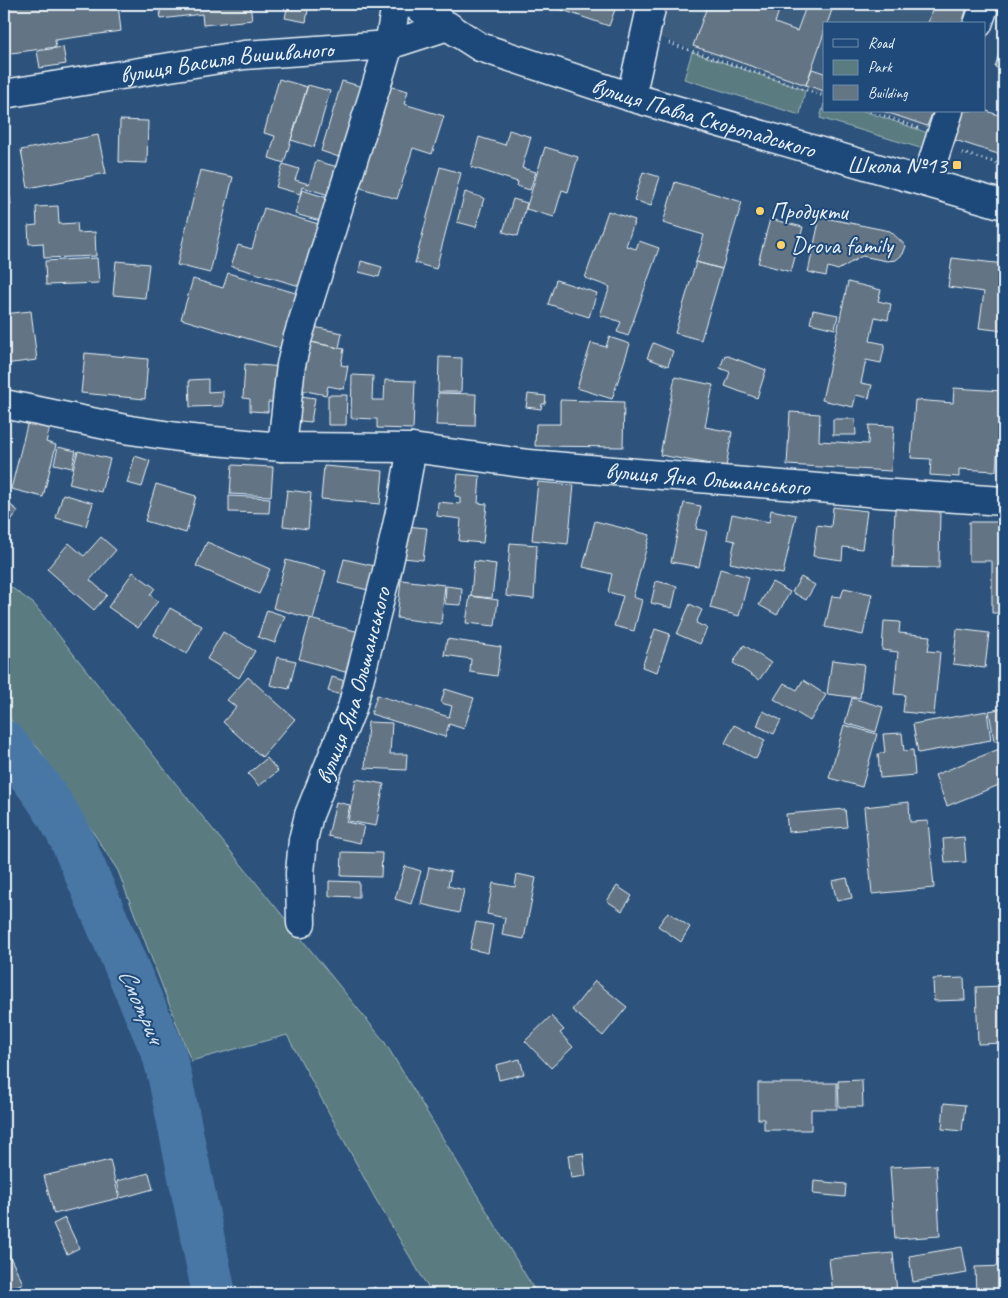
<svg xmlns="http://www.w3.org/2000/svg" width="1008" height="1298" viewBox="0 0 1008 1298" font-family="Caveat,sans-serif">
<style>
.built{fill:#3e5d7e}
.green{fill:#5a7c81;stroke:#a1b6bc}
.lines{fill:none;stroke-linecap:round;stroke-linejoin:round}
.river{stroke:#4877a5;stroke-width:44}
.building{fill:#647584;stroke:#e8f1f8}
.minor-casing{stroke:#e8f1f8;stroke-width:31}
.path{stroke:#e8f1f8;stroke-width:3;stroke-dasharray:1 4;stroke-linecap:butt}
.minor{stroke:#1f4a7a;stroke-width:28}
.poi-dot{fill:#ffd166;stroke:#1f4a7a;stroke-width:2}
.labels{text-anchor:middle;stroke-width:4;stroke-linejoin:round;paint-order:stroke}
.street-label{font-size:24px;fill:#e8f1f8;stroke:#1f4a7a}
.poi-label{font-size:24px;fill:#e8f1f8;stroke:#1f4a7a;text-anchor:start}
.water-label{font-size:25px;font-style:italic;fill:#d0dfec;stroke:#1f4a7a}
</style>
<rect width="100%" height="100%" fill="#2d537c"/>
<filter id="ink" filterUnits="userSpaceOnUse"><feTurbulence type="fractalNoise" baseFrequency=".02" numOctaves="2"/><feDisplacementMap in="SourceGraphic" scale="10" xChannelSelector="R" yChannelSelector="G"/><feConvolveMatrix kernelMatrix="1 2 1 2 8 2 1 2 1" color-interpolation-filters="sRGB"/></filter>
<g filter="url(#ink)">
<path class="built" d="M669,4h304l-6,20h-143v71l-165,-58z
M872,111h66l-7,21z"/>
<path class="green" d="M692,52l113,38 -5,25 -116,-36z
M824,104v7h40l67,23 -4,16 -107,-32z
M4,582l30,22 143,181 207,256 153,253h-105l-57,-96 -88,-163 -96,26 -73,-190 -79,-122 -35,-36z"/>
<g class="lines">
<path class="river" d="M4,742c26,31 48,59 67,96l93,216 6,24 44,216"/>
</g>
<path class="building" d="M35,4h83l3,27 -66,9 1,7 -52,7v-46z
M159,4h91l2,16 -49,5 -1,-11 -41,5z
M288,4h21l-3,18 -21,-4z
M545,4h72l-8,22z
M708,4h73l-6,19 22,8 10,-27h27l-7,20h-3v9l-18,52 -113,-39z
M934,4h34l-6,20 -34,-1z
M1004,37v33l-9,-3z
M63,47l3,17 -26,4 -3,-17z
M812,69l12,4v18l-18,-6z
M279,79l28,8 -23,76 -15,-5 6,-22 -11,-3z
M342,81l21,6 -21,71 -21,-7z
M308,85l22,6 -16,56 -23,-7z
M385,85l23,6 -4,13 40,12 -12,38 -19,-6 -16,51 -42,-13z
M984,110l20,7v39l-49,-16 9,-29z
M883,111h50l-6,15z
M120,120l28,1 -1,42 -28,-1z
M509,130l22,7 -9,31 14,4 -6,18 -13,-4 1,-4 -47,-15 8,-30 26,8z
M98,135l8,38 -78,15 -7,-38z
M545,147l33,10 -10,35 -6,-2 -8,27 -28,-8z
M4,153l7,52 -7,1z
M316,161l22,6 -9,28 -27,-8 -2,7 -24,-7 7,-23 16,5 -4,11 14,4z
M440,167l21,6 -25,96 -21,-6z
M200,170l33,7 -23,96 -33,-8z
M643,172l17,5 -9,29 -17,-6z
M675,182l67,20 -20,67 -26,-7 8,-27 -41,-12z
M302,190l29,9 -7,23 -29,-8z
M465,192l19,6 -8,29 -19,-5z
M513,199l14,4 -9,33 -15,-4z
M58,206l1,18 18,-1 1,10 17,-1 1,24 -52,2 -1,-15 -14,1 -1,-18 9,-1 -1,-18z
M264,208l58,17 -19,62 -72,-21 7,-21 14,4z
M608,211l27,9 -9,26 10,3 3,-8 20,7 -31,88 -11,-4 4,-10 -21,-7 10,-28 -25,-9z
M820,217l70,14 16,15 -3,8 -7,6 -9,1 -25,-5 -24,14 -10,-3 -2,9 -18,-4z
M770,219l33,8 -12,45 -33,-9z
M97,258l2,25 -53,2 -1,-24z
M952,258l52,6v67l-25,-3 5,-36 -36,-5z
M116,261l33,3 -4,34 -32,-3z
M361,261l21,6 -3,10 -20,-5z
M696,262l26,7 -21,71 -26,-7z
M228,273l71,21 -16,55 -102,-30 12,-40 30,9z
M556,280l41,13 -8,24 -41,-13z
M848,282l33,8 -3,11 13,3 -3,16 -13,-3 -5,24 15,3 -4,19 -15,-3 -5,23 11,2 -3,13 -13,-3 -3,12 -31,-7z
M813,310l25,5 -3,14 -25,-6z
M31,311l6,49 -33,4v-50z
M314,327l28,6 -3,15 -28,-6z
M609,337l21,7 -18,55 -35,-11 14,-45 15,4z
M311,342l33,7 -3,16 7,1 -4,23 -16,-3 -2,9 -25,-5z
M653,343l20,8 -5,15 -21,-8z
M85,353l63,6 -3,40 -64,-6z
M725,355l41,15 -9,28 -32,-12 5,-14 -10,-4z
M439,357l23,1 -1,34h-23z
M245,364l39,3 -2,36 -14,-1v10l-18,-1v-12l-7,-1z
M352,375l21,1 -1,24h12l1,-20 30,1 -2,48 -36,-1v-9l-26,-1z
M675,377l38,8 -8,42 27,5 -6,35 -66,-12z
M208,379v13l15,-1v15l-33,1 -1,-27z
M954,388l48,3 -6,80 -37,-2v8l-29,-2 1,-16 -20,-1 4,-58 38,3z
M438,393l38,1 -1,32 -39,-1z
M528,394l18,2 -1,8h-3l-1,5 -15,-2z
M294,395l21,3 -4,24 -20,-2z
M328,395h19l-1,30h-18z
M560,400l64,2 -1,45 -88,-1 1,-22h24z
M790,412l30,2 -1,27 49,3 1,-19 25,1 -3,45 -104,-6z
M833,419h22l1,16h-23z
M28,421l22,6 -4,15 10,3 -13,52 -32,-8z
M58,447l18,4 -4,17 -18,-4z
M78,451l32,8 -9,33 -32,-8z
M135,456l15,5 -8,26 -15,-4z
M232,465l41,2 -2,29 -41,-2z
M324,466l59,5 -3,33 -59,-5z
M458,474l22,2 -2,27 9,1 -4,39 -24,-2 2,-22 -24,-3 1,-14 22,2v-7l-5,-1z
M538,482l36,3 -6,59 -36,-4z
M156,484l40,12 -10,37 -41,-12z
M287,490l24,3 -3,36 -25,-3z
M63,494l30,9 -7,23 -30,-8z
M229,496l41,2 -1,15 -40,-1z
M8,503l10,8 -9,12 -5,-4v-11z
M684,503l17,3 -5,23 11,2 -8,36 -28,-5z
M833,507l34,4 -5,38 -19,-2 -1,13 -29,-4 4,-31 14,2z
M895,508l45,1 -1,59 -46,-1z
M771,510l25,5 -13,59 -53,-11 5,-22 -8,-2 5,-25 37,8z
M595,521l55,14 -17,62 9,3 -8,31 -20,-5 9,-30 -15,-4 4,-18 -29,-7z
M969,522h35v91h-12v-52h-23z
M406,526l21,2 -4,32 -20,-2z
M101,537l15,13 -26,30 17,15 -13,15 -47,-41 22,-26 15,13z
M207,542l63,27 -11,25 -63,-28z
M510,543l27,2 -3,54 -28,-3z
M344,559l39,9 -6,24 -39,-9z
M286,560l40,11 -13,48 -40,-11z
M474,561l22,3 -4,34 -21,-2z
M720,569l29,8 -10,39 -29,-8z
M133,572l22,16 -5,7 8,6 -20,27 -30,-21z
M801,577l14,8 -9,15 -14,-8z
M401,580l44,5 -4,39 -44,-6z
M656,581l21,5 -5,22 -21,-5z
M772,582l18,10 -13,23 -18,-10z
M446,586l16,2 -1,17 -16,-1z
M844,588l28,6 -9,41 -38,-8 7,-31 9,1z
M470,596l28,4 -3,26 -29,-3z
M690,604l12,6 -6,13 11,5 -7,16 -23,-10z
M170,608l32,18 -15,28 -33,-19z
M267,610l18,6 -10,27 -17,-6z
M310,619l53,14 -11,41 -53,-15z
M884,621l16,1 -1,11 31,3 -2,15 12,1 -6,63 -31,-3 2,-17 -11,-1 4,-42 -16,-2z
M655,629l15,5 -13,38 -15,-5z
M957,629l32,4 -4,35 -32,-4z
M223,632l32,19 -16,27 -32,-19z
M447,639l54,8 -4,29 -27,-4 1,-13 -27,-4z
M744,645l27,18 -12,17 -26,-17z
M277,657l19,4 -7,28 -19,-4z
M832,660l32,4 -4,34 -33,-4z
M248,677l47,42 -33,38 -39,-35 13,-15 -9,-7z
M332,677l16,5 -4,14 -16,-5z
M803,680l23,15 -16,26 -36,-22 10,-16 13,7z
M445,689l29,9 -10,31 -15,-5 -4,13 -74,-23 6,-19 72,22 3,-11 -11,-3z
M852,698l31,9 -7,25 -31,-9z
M1004,708v31l-10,2 -5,-30z
M763,711l18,9 -7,14 -17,-8z
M987,711l4,29 -73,13 -5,-29z
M368,722l24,1 -2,31h17l-1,16 -41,-2z
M734,725l31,15 -9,19 -31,-16z
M844,725l33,9 -15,53 -33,-9z
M902,733l2,18 9,-1 2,25 -35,3 -2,-24 7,-1 -2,-19z
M1004,747v36l-57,23 -12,-31z
M267,758l11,13 -19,15 -11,-12z
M356,779l28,5 -8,42 -28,-5z
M336,802l14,3 -4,17 18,4 -4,17 -32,-7z
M909,802l1,20 18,-1 6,67 -62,6 -8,-87z
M845,809l2,18 -59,5 -2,-18z
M964,837l2,25 -21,1 -2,-24z
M342,852l40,1 -1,24 -40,-1z
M405,866l16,5 -10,33 -16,-5z
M429,867l22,5 -3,14 16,4 -5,23 -38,-9z
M517,874l19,4 -12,61 -22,-4 3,-17 -18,-4 6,-31 22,4z
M847,878l5,20 -15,3 -5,-20z
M329,881l30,1v15l-30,-1z
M617,886l15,10 -10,15 -15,-10z
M668,912l22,15 -9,15 -23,-16z
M476,922l17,3 -5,28 -18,-4z
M964,978l1,22 -31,1 -1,-22z
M595,981l32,26 -24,29 -31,-26z
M1004,986v57l-26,1 -2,-57z
M551,1016l13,14 -4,3 13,14 -22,21 -26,-27z
M520,1059l4,15 -25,6 -3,-15z
M862,1080l1,27h-24l-1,-26z
M758,1083h79v26h-26v21h-47v-11h-6z
M944,1103l21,2 -3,26 -20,-2z
M583,1153l3,23 -15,2 -3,-23z
M110,1160l9,38 -65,16 -10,-38z
M936,1165l4,71 -45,3 -5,-72z
M1001,1165h3v36h-2z
M149,1173l4,16 -32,9 -4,-17z
M814,1181l32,3 -1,13 -32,-3z
M65,1218l14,30 -12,6 -14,-30z
M4,1245l19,38 -19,9z
M962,1247l5,26 -54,9 -4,-26z
M893,1253l4,39 -22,2h-42l-4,-35z
M1004,1266v28h-28l-1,-27z
M375,1287l4,7h-20z
M929,1292h22v2h-22z"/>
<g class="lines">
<defs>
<g id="minor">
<path id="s1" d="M413,4l67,43 151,50 373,108"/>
<path d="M978,24l7,-20"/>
<path id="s2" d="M4,94l240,-39 145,-10 59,-19"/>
<path d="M631,97l21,-93"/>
<path d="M926,182l23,-71"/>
<path id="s3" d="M4,404l126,26 62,9 90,8 130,1 117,16 350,29 125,8"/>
<path d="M282,447l9,-82 6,-25 92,-295 7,-41"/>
<path id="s4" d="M301,923l-1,-50 3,-33 6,-25 43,-107 35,-137 15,-68 10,-55"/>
</g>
</defs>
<use href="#minor" class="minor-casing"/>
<path class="path" d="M669,43l155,53
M870,111l48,17
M962,153l42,12"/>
<use href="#minor" class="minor"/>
</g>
</g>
<g class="poi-dot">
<rect x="952" y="160" width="10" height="10" rx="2.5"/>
<circle cx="760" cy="211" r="5"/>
<circle cx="781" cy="245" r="5"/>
</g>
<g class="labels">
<g class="street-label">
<text dy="8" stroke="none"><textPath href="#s2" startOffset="225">вулиця Василя Вишиваного</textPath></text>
<text dy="8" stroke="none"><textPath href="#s1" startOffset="314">вулиця Павла Скоропадського</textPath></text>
<text dy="8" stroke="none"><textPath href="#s3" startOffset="709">вулиця Яна Ольшанського</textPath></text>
<text dy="8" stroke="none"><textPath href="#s4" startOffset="246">вулиця Яна Ольшанського</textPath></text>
</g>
<g class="poi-label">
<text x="947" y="173" text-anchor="end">Школа №13</text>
<text x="770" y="219">Продукти</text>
<text x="791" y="253">Drova family</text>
</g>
<g class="water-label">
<text transform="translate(142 1005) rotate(66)" y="9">Смотрич</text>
</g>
</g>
<rect width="1008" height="1298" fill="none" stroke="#1f4a7a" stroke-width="20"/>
<rect x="10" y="10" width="988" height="1278" fill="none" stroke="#e8f1f8" stroke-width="2" filter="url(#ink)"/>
<rect x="823" y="22" width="162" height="90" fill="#1f4a7a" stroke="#6f8dac"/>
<rect x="833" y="39" width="25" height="8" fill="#1f4a7a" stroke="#6f8dac"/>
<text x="868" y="48" font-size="15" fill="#e8f1f8">Road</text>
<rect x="833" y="60" width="25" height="15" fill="#5a7c81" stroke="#6f8dac"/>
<text x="868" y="72" font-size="15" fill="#e8f1f8">Park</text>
<rect x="833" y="85" width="25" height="15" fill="#647584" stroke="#6f8dac"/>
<text x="868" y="98" font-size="15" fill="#e8f1f8">Building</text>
</svg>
